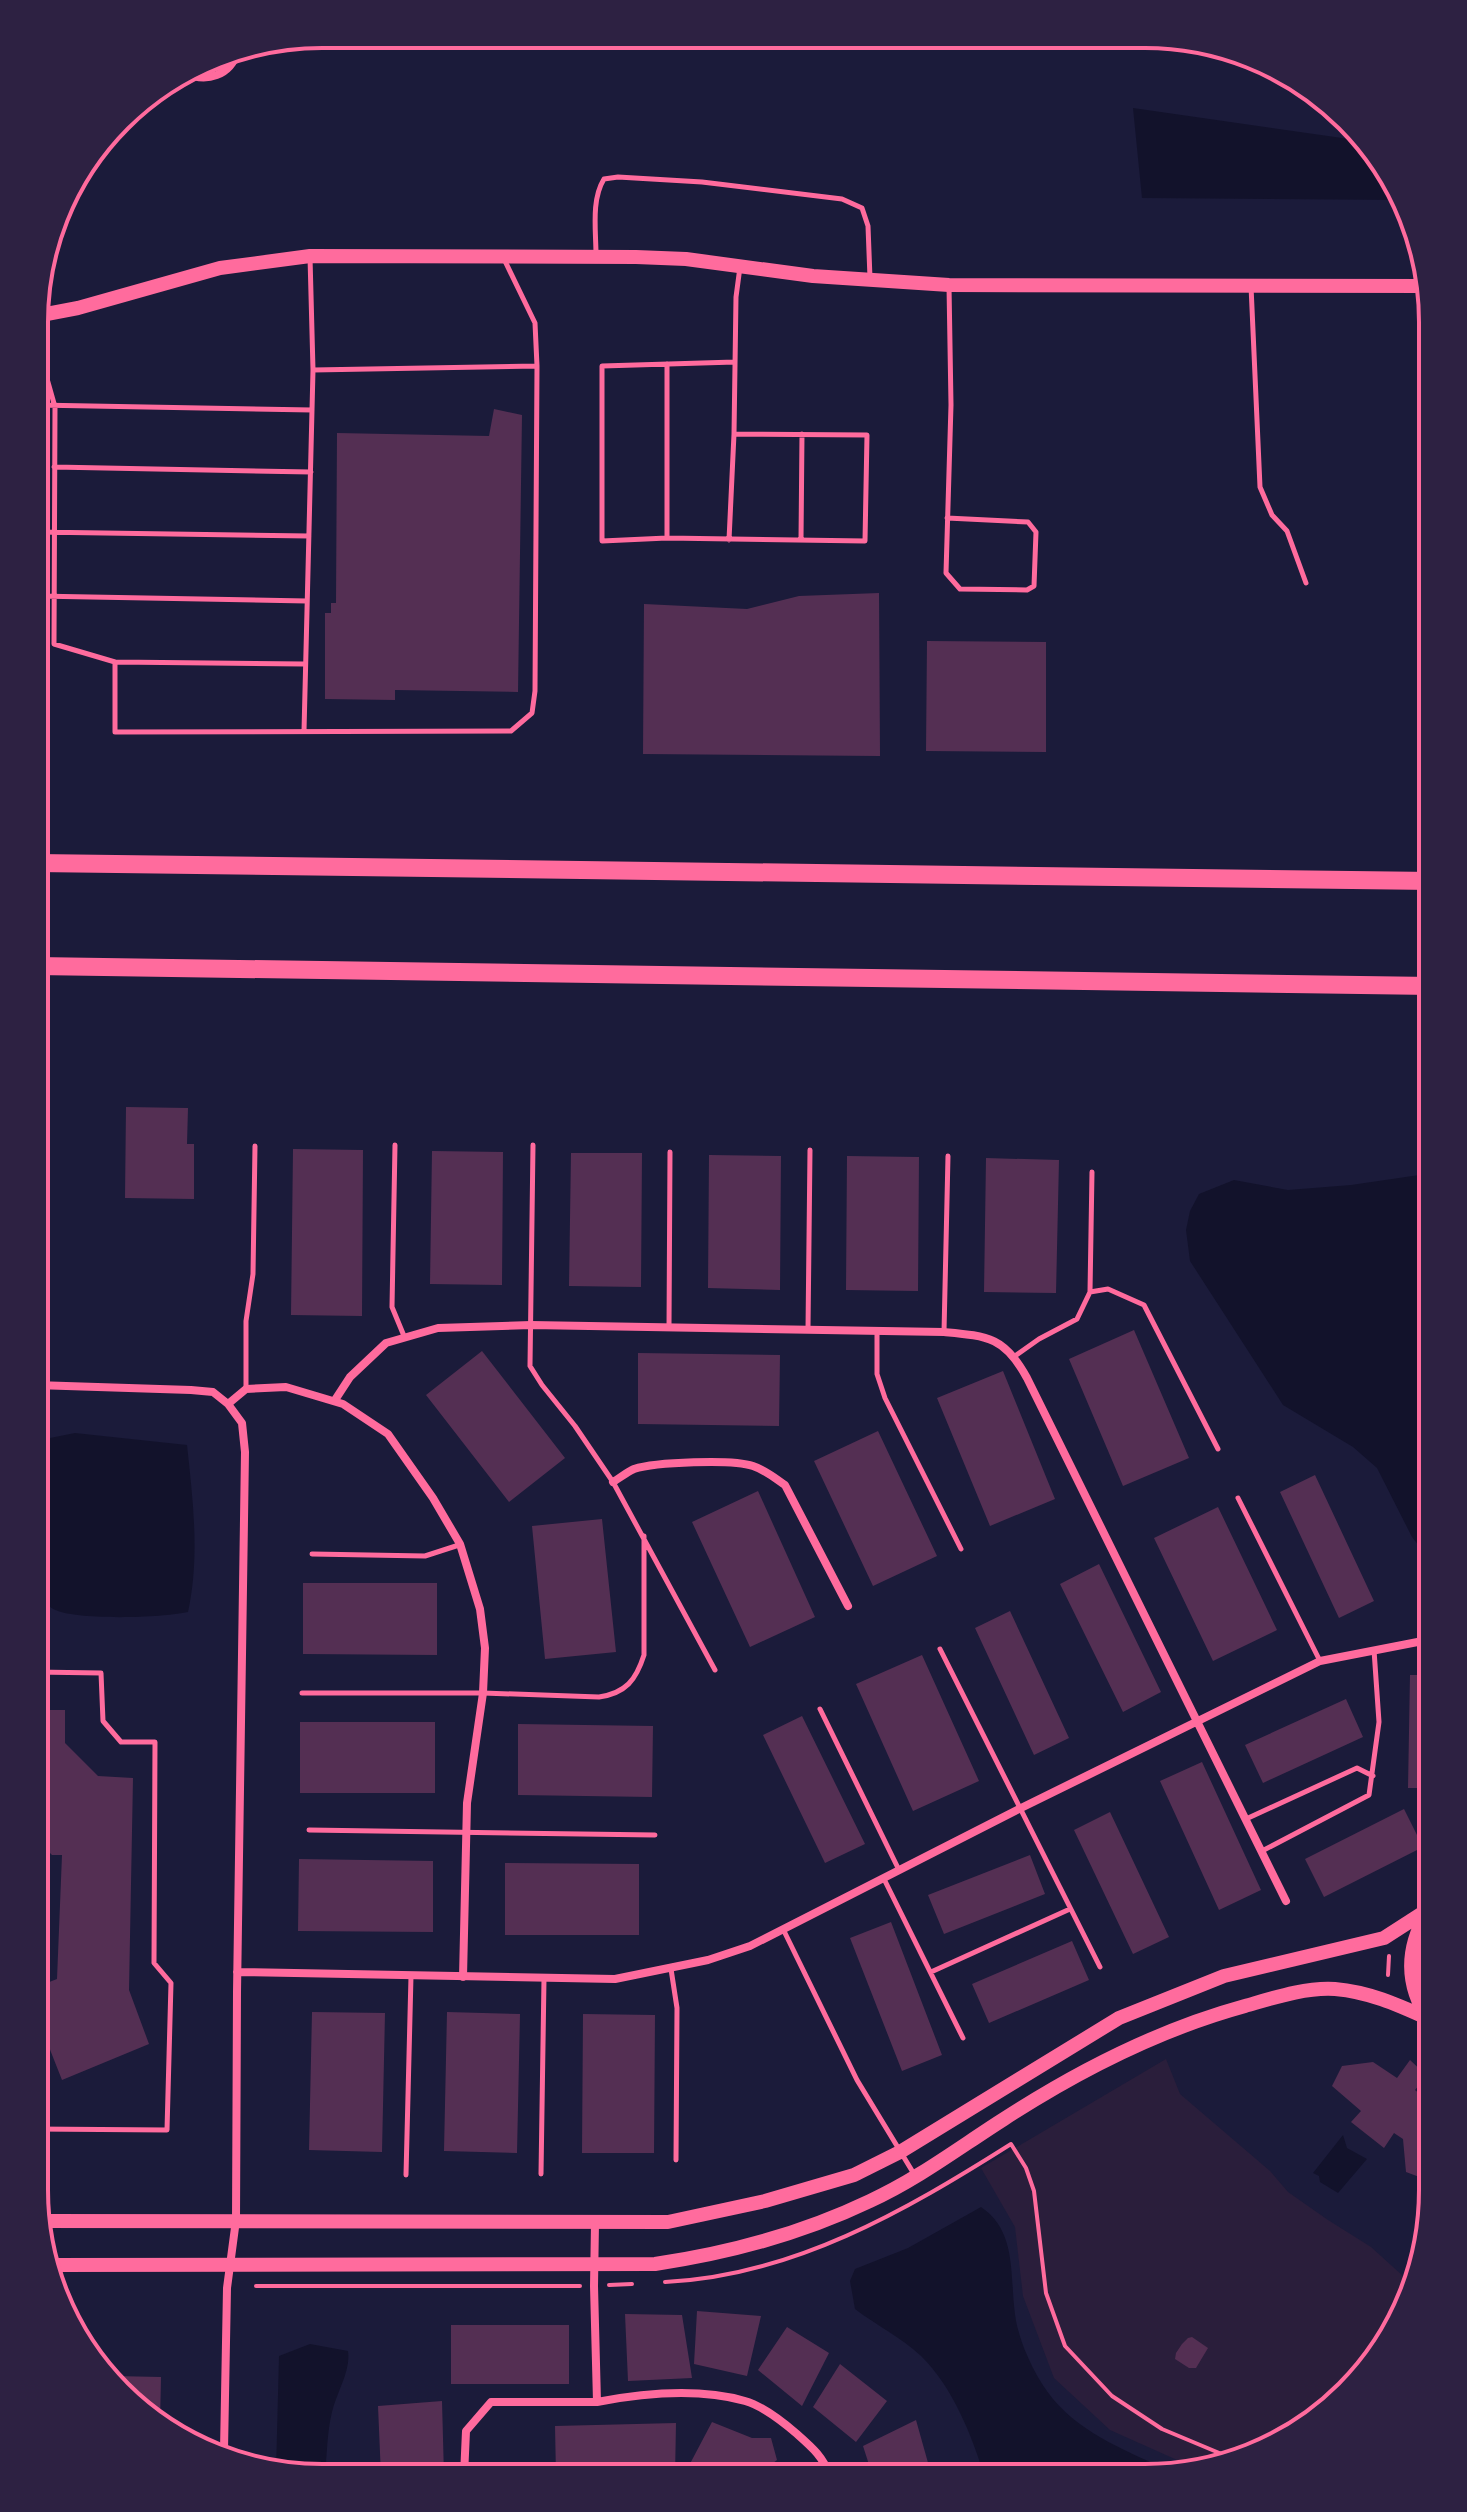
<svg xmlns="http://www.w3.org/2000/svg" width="1467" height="2512" viewBox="0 0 1467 2512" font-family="'PT Sans Narrow',sans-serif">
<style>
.green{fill:#2a1e3b}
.water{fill:#12122b}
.building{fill:#542f53}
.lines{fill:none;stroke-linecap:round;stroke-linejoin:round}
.path{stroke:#ff6b9d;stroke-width:4}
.service{stroke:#ff6b9d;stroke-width:5}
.minor{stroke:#ff6b9d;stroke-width:8}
.tertiary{stroke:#ff6b9d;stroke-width:14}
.trunk{stroke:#ff6b9d;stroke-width:18}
.rim{fill:none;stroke:#ff6b9d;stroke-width:4}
</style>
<rect width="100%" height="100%" fill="#1b1b3a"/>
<path class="green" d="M1166,2059l14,35 90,77 18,21 40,28 43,27 43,39 -3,14 -37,65 -119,91 -60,12 -85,-38 -56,-52 -31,-82 -8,-69 -34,-59z"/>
<path class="water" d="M1133,108l223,32 46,60 -260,-2z
M1433,1173v373h-14l-7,-9 -35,-69 -24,-21 -70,-42 -93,-144 -4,-31 4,-19 9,-17 35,-14 54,10 63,-5z
M75,1433l112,12c6,56 13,112 1,167 -26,6 -106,8 -130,-1 -6,-2 -11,-6 -16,-10l8,-97v-66z
M1343,2135l4,13 20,11 -29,34 -18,-11 -1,-6 -6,-3z
M981,2207c42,28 25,83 38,126 6,21 19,48 34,66 30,36 78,54 120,73l-28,6h-160c-13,-42 -32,-91 -64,-122 -19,-18 -45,-31 -66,-47l-5,-28 5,-12 53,-21z
M310,2344l38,7c3,20 -11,40 -16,61 -5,20 -5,43 -7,64h-40l-9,-4 3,-116z"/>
<path class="building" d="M494,409l28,6 -4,277 -123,-2v10l-70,-1v-86h6v-10h5l1,-170 152,3z
M879,593l1,163 -237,-2 1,-150 103,5 52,-13z
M927,641l119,1v110l-120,-1z
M126,1107l62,1 -1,36h7v55l-69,-1z
M293,1149l70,1 -1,166 -71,-1z
M432,1151l71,1 -1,133 -72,-1z
M571,1153h71l-1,134 -72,-1z
M709,1155l72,1 -1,134 -72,-2z
M847,1156l72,1 -1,134 -72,-1z
M986,1158l73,2 -3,133 -72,-1z
M35,1182h5v123h-5z
M1134,1330l55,128 -66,28 -54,-127z
M482,1351l83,107 -56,44 -83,-107z
M638,1353l142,2 -1,71 -141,-2z
M1003,1371l52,128 -65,27 -53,-128z
M878,1431l59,125 -64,30 -59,-125z
M1315,1475l59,126 -35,17 -59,-126z
M758,1491l57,126 -65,30 -58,-125z
M1218,1507l59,123 -64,31 -59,-123z
M602,1519l14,133 -71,7 -13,-133z
M1099,1564l62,128 -38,20 -63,-128z
M303,1583h134v72l-134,-1z
M1010,1611l59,127 -35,17 -59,-127z
M922,1655l57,126 -66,30 -57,-127z
M1410,1675h23l-1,113h-24z
M1346,1699l17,38 -100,46 -18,-38z
M35,1710h30v33l33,33 35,2 -4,212 20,54 -87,36 -28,-71v-21l23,-9 5,-124h-10l-18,-18z
M802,1716l63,128 -40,19 -62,-128z
M300,1722h135v71h-135z
M518,1724l135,2 -1,71 -134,-2z
M1202,1762l59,128 -42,20 -59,-129z
M1404,1809l19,38 -99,50 -19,-38z
M1110,1812l59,125 -36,17 -59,-124z
M1030,1855l15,39 -101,40 -16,-39z
M299,1859l134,2v71l-135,-1z
M505,1863l134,1v71h-134z
M891,1922l51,133 -40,16 -52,-133z
M1072,1941l17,39 -100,43 -17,-39z
M312,2012l73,1 -3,139 -73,-2z
M447,2012l73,2 -3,139 -73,-2z
M583,2014l72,1 -1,138h-72z
M1410,2060l17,16 -12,14 17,14v72l-10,2 -16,-6 -3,-33 -9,-6 -10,15 -33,-26 10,-11 -29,-25 10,-20 31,-4 24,16z
M697,2311l64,5 -14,60 -53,-12z
M625,2314l57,1 10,63 -64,3z
M451,2325h118v59h-118z
M787,2327l42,26 -27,53 -44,-36z
M1192,2337l16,11 -12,20h-7l-14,-9 1,-6 6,-9 6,-6z
M840,2364l47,37 -31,41 -43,-35z
M114,2376l47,1 -1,47 -14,-6z
M442,2401l2,75h-63l-3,-70z
M916,2420l16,57h-59l-10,-31z
M712,2422l40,16h19l6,22 -22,17h-72z
M676,2423l-1,54 -119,-1 -1,-50z
M761,2472l36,2 1,3h-36z"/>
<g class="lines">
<path class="path" d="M1388,1975l1,-19
M665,2282c128,-6 240,-71 346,-138l15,24 8,23 12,102 19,53 47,50 50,33 74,31
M609,2285l23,-1
M256,2286h324"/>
<path class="service" d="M596,255c0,-24 -5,-55 8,-76l14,-2 84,5 140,17 20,9 6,18 2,52
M1251,286l9,201 12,28 15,16 19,52
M36,340l19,67 -1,237 61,18v70l396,-1 21,-18 3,-22 2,-325 -2,-43 -32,-66
M667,364v174
M313,370l224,-4
M36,405l276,5
M734,434l133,1 -2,106 -198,-3 -65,3v-175l133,-4
M54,467l257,5
M947,518l81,4 8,10 -2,54 -7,4 -67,-1 -14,-16 5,-168 -2,-119
M36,532l273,4
M729,540l5,-106 2,-137 4,-30
M801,540l1,-106
M36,596l271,5
M115,662l189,2
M304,731l9,-361 -3,-113
M395,1145l-3,162 12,29
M533,1145l-3,221 12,19 33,41 38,56 102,188
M1090,1292l18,-3 36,16 74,144
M669,1328l1,-176
M808,1329l2,-179
M877,1332v42l8,24 76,151
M944,1332l4,-176
M1015,1356l24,-17 38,-20 13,-27 2,-120
M246,1389v-68l7,-47 2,-128
M1238,1498l82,163
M312,1554l113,2 34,-11
M940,1649l160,318
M302,1693h181l116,4c27,-4 37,-17 45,-42v-119
M820,1709l79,161
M1246,1819l111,-51 16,8
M309,1830l346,5
M1262,1851l107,-56 10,-73 -5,-72
M884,1879l79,159
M783,1929l74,151 57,94
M671,1969l6,39 -1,152
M931,1972l139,-63
M34,2129l133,1 4,-147 -17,-20 1,-221h-34l-18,-21 -2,-48 -66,-1
M541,2174l3,-195
M406,2175l5,-199"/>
<path class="minor" d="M184,73c23,10 46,3 54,-22
M35,1385l156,5 22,2 15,12 18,-15 40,-2 57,17 45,30 45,64 27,46 20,65 5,39 -2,45 -16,110 -4,174
M335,1400l15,-23 36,-34 52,-15 93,-3 413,7c44,4 61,5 83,46l259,523
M613,1482c7,-4 14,-10 21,-13 21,-7 99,-10 119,-3 12,4 22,12 32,19l63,121
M237,1972l378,7 93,-19 42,-14 269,-137 301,-148 113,-22
M595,2223l-1,63 3,116c47,-9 102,-14 148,-1 18,5 38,21 52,33 17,15 25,22 34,43
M224,2450l3,-162 9,-68 1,-228 8,-540 -3,-29 -14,-19
M464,2476l2,-45 25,-29h106"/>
<path class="tertiary" d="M36,316l42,-8 142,-40 90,-12 326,1 50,2 127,17 136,9 477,1
M1427,1913c-21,35 -22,72 2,107
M40,2221l628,1 97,-21 89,-26 46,-23 219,-134 105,-42 160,-38 45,-29
M49,2265l606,-1c75,-11 146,-30 215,-63 48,-22 90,-54 134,-82 74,-48 157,-90 241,-113 28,-8 61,-19 90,-17 34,3 61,15 92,29"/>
<path class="trunk" d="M36,863l1397,18
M36,966l1397,20"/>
</g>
<path d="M0 0H1467V2512H0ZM322 48H1145A274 274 0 0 1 1419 322V2190A274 274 0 0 1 1145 2464H322A274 274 0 0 1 48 2190V322A274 274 0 0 1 322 48Z" fill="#2d2142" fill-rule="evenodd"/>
<path class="rim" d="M322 48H1145A274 274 0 0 1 1419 322V2190A274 274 0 0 1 1145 2464H322A274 274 0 0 1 48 2190V322A274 274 0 0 1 322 48Z"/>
</svg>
